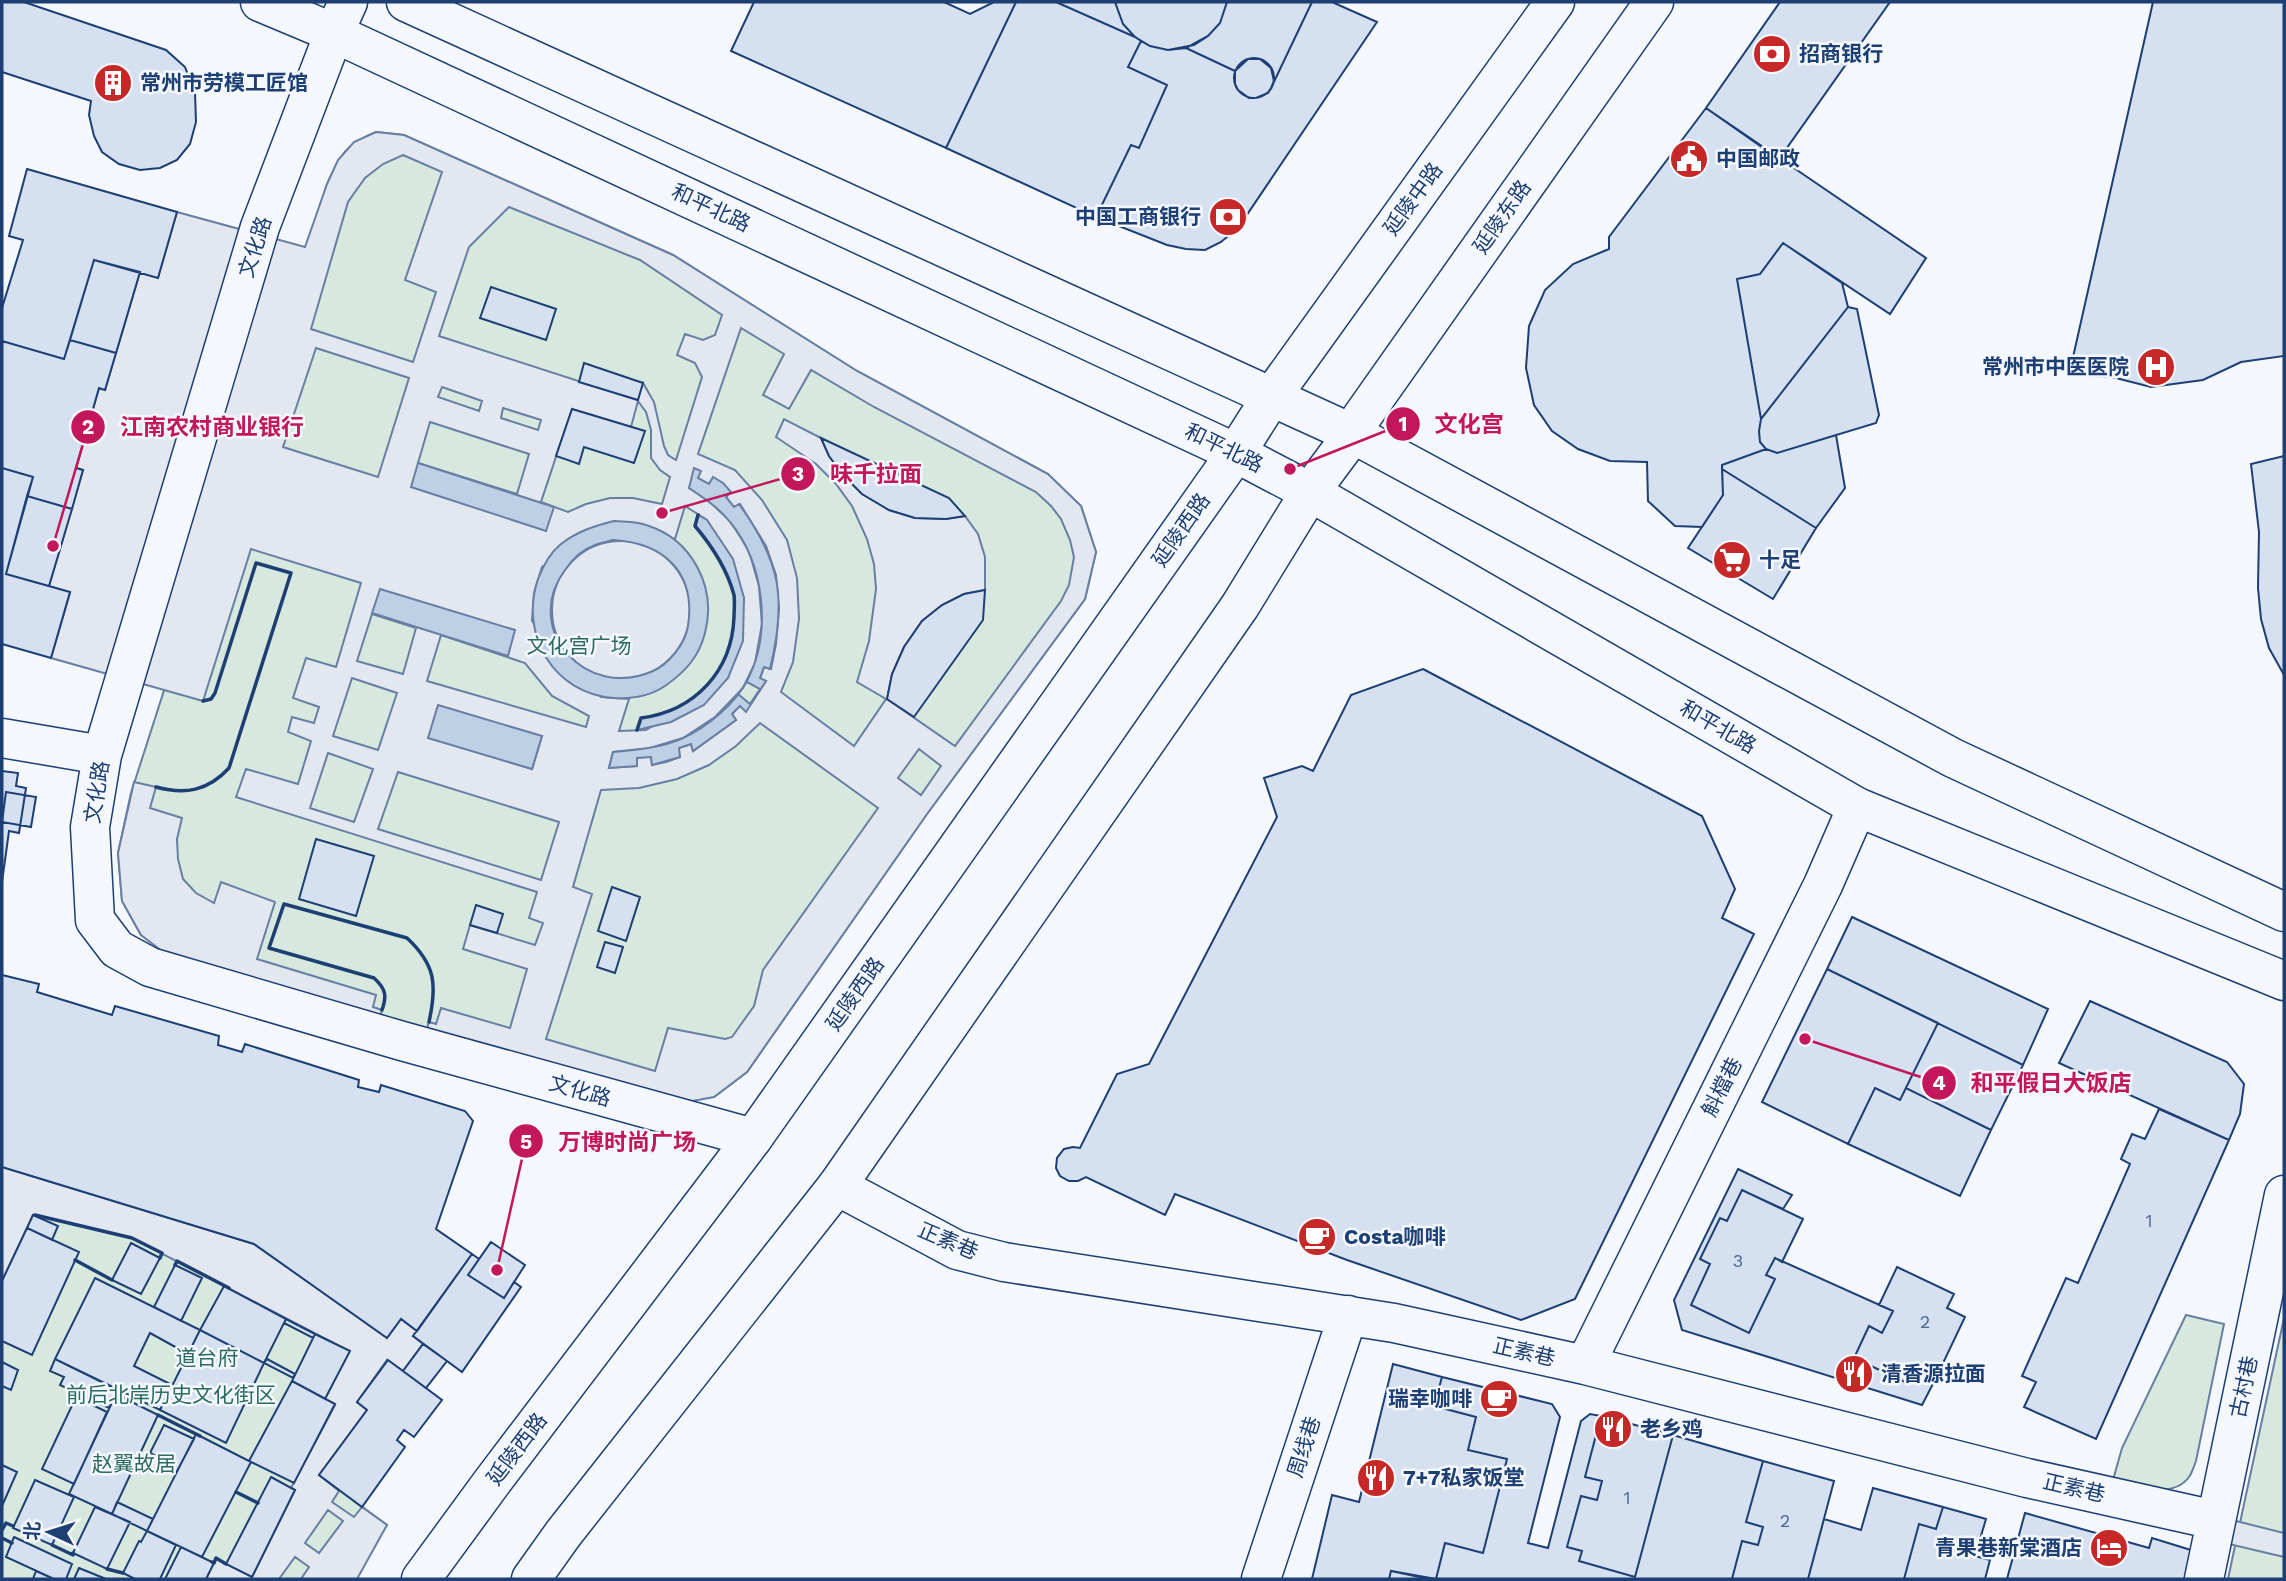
<svg xmlns="http://www.w3.org/2000/svg" width="2286" height="1581" viewBox="0 0 2286 1581" font-family="'Work Sans','Noto Sans SC',sans-serif">
<style>
.green{fill:#d7e8df;stroke:#687fa3;stroke-width:2}
.parking{fill:#e3e8f0;stroke:#687fa3;stroke-width:2;fill-rule:evenodd}
.water{fill:#bed0e5;stroke:#687fa3;stroke-width:2;fill-rule:evenodd}
.building{fill:#d5e0f0;stroke:#1d3f73;stroke-width:2}
.lines{fill:none;stroke-linecap:round;stroke-linejoin:round}
.minor-casing{stroke:#1d3f73;stroke-width:41}
.major-casing{stroke:#1d3f73;stroke-width:41}
.minor{stroke:#f4f7fb;stroke-width:38}
.major{stroke:#f4f7fb;stroke-width:38}
.wall{stroke:#1d3f73;stroke-width:3.5}
.labels{text-anchor:middle;stroke-width:5;stroke-linejoin:round;paint-order:stroke}
.number-label{font-size:18px;fill:#4b6792}
.poi-label{font-size:21px;font-weight:bold;fill:#1d3f73;stroke:#f4f7fb;text-anchor:start}
.street-label{font-size:21px;fill:#1d3f73;stroke:#f4f7fb}
.park-label{font-size:21px;fill:#2c6c60;stroke:#f4f7fb}
.leader{fill:none;stroke:#c2185b;stroke-width:2.5}
.callout-dot{fill:#c2185b;stroke:#f4f7fb;stroke-width:2.5}
.mark-label{font-size:21px;text-anchor:middle;font-weight:bold;fill:#fff}
.callout-label{font-size:23px;text-anchor:middle;font-weight:bold;fill:#c2185b;stroke:#f4f7fb;stroke-width:5;stroke-linejoin:round;paint-order:stroke}
</style>
<rect width="100%" height="100%" fill="#f4f7fb"/>
<path class="green" d="M376,132l28,3 269,120 184,116 191,103 33,32 15,46 -11,47 -158,215 -180,258 -33,25 -290,-59 -283,-103 -19,-34 -4,-48 13,-60 196,-609c14,-30 18,-39 49,-52z
M2,1167l385,170 30,-6 -4,5 10,8 -20,27 -16,-11 -30,42 10,8 -48,65 68,50 -37,54h-348z
M2186,1315l38,9 -28,137c-2,5 -4,12 -7,16 -17,23 -53,9 -76,3l9,-32z
M2284,1318v261h-56l7,-33z"/>
<path class="parking" d="M376,132l28,3 269,120 184,116 191,103 33,32 15,46 -11,47 -158,215 -180,258 -33,25 -32,6 -258,-65 5,-16 7,2 5,-16 69,20 17,-59 -64,-20 7,-24 65,20 8,-22 -14,-5 8,-26 -301,-95 10,-28 52,15 13,-43 -23,-9 4,-15 22,6 5,-16 -26,-9 13,-40 30,9 25,-84 -110,-34 -48,152 -152,-43 19,-65 -21,-7 34,-116 -7,-2 23,-80 6,2 35,-118 18,5 19,-65 128,35 22,-63 11,-24 16,-18zM403,155l39,17 -37,108 31,12 -23,70 -102,-33 37,-127 17,-24 18,-14zM509,207l131,53 82,55 -7,20 -12,5 -18,-6 -8,21 18,8 7,14 -26,83 -8,-5 -4,-9 -10,-44 -11,-19 -6,17 -198,-64 30,-89zM741,328l43,26 -21,41 26,14 22,-39 63,37 162,85 15,14 10,13 9,21 4,17 -5,28 -8,16 -106,145 -68,-47 5,-25 12,-27 18,-26 20,-16 22,-11 21,-4v-33l-7,-23 -13,-18 -19,3 -31,-1 -26,-8 -27,-16 -19,-19 -14,-19 -8,-18 -37,-19 -8,18 40,27 20,20 16,22 15,33 7,25 2,25 -7,52 -12,41 29,17 -32,47 -73,-54 12,-30 6,-43 -2,-41 -10,-38 -25,-40 -27,-30 -37,-16zM316,348l93,30 -31,99 -95,-30zM442,387l40,14 -3,10 -41,-14zM638,401l8,11 5,18v28l9,12 10,7 -8,27 -29,-6h-23l-24,6 -18,8 -27,-10 31,-93 59,18zM503,408l38,12 -3,10 -37,-12zM430,422l99,32 -12,40 -99,-31zM697,478l29,19 8,10 6,-3 26,42 10,29 3,34 -3,35 -5,25 -7,-2 -4,12 6,2 -20,30 -6,-6 -8,9 4,6 -43,31 -2,-7 -13,4 2,9 -14,5 -14,3 -1,-9 -14,2 -1,8 -27,2 4,-16 37,-4 33,-10 32,-21 28,-29 12,-25 7,-39 -3,-38 -10,-35 -18,-29 -21,-20 -21,-14zM685,506l22,14 37,78 -16,80 -82,52 -27,1 10,-32 -28,-2 -69,-76 2,-28 8,-26 72,-46 61,18zM372,614l44,14 -13,46 -46,-13zM441,635l84,28 27,33 37,20 -3,11 -159,-46zM352,678l45,15 -19,57 -45,-14zM760,723l118,85 -115,162 -9,36 -22,31 -7,2 -57,-11 -13,43 -109,-32 46,-145 -19,-7 28,-97 38,-2 38,-9 32,-14 27,-19zM542,736l-10,33 -104,-32zM919,749l22,17 -20,29 -23,-17zM328,753l45,16 -19,53 -44,-14zM398,772l161,50 -18,58 -163,-51z
M552 610a69 69 0 1 1 138 0a69 69 0 1 1-138 0Z
M134,782l22,5 -6,21 32,10 -5,21 1,20 5,20 13,14 18,10 7,-21 54,20 -18,57 119,36 -3,12 9,3 -4,15 -198,-60 -39,-30 -19,-34 -4,-48z
M2,1167l252,77 133,93 14,-18 16,12 -4,5 10,8 -20,27 -16,-11 -30,42 10,8 -48,65 20,16 -7,11 22,15 8,-10 25,18 -30,54h-56l8,-12 -14,-10 -16,22h-73l10,-21 36,19 43,-87 -4,-2 44,-83 -10,-6 24,-48 -217,-113 -99,-23 -31,66zM328,1510l15,11 -24,32 -14,-10z
M2216,1516l68,17v24l-72,-17z"/>
<path class="water" d="M418,463l136,44 -8,24 -135,-44z
M694,468l7,3 -3,7 11,6 4,-7 10,6 8,9 -5,5 8,10 5,-3c42,58 48,95 31,165l-6,-2 -4,11 6,3 -20,31 -6,-6 -8,8 4,6 -43,31 -2,-7 -12,4 1,9 -28,8 -1,-8 -14,1v8l-28,2 4,-16c24,-2 46,-4 68,-13 26,-11 55,-36 67,-60 24,-48 16,-116 -18,-157 -11,-14 -26,-24 -41,-34zM747,682l13,7 -10,15 -12,-10z
M698,515l9,5 26,39 11,39 -1,43 -15,37 -24,27 -33,17 -34,8 4,-12c54,-7 91,-47 93,-101 0,-7 1,-15 0,-22 -7,-26 -22,-49 -39,-69z
M614,521c10,1 22,0 32,4 46,14 71,62 59,108 -6,24 -20,39 -40,53 -15,10 -34,13 -51,12 -60,-4 -95,-63 -76,-119 5,-13 13,-27 23,-35 17,-13 33,-18 53,-23zM613,540c52,3 83,33 75,86 -3,18 -19,38 -35,45 -67,30 -132,-42 -88,-101 7,-10 16,-20 28,-24 6,-3 14,-4 20,-6z
M380,589l135,41 -7,26 -136,-43z
M438,705l104,31 -10,33 -104,-31z"/>
<path class="building" d="M2,2h22l142,48 19,17 10,26 1,29 -6,22 -13,16 -17,8 -20,2 -21,-6 -17,-12 -8,-16 -5,-21 2,-14 -89,-29z
M754,2h190l26,12 24,-12h22l-70,146 -215,-97z
M1016,2h40l79,35 6,4 -13,26 39,18 -28,63 -8,-3 -35,72 -150,-69z
M1056,2h59l8,22 12,13z
M1115,2h112l-7,21 -12,13 -14,9 -26,5 -18,-4 -15,-9 -12,-13z
M1227,2h85l-41,86 3,-7 -3,-13 -11,-9h-12l-13,12 -49,-23 22,-12 12,-13z
M1312,2h20l45,20 -139,206 -17,14 -16,8 -19,-1 -19,-4 -71,-28 35,-72 8,3 28,-63 -39,-18 13,-26 9,5 18,4 18,-2 49,23v13l3,6 11,8h7l12,-5 3,-5z
M1780,2h110l-111,157 -73,-51z
M2153,2h131v354l-43,6 -38,18 -52,7 -39,-10 -43,-2z
M1234 78a20 20 0 1 1 40 0a20 20 0 1 1-40 0Z
M1706,108l220,150 -36,56 -107,-71 -23,31 -23,5 24,140 -2,12 1,11 6,7 -44,16 1,30 -21,32 -27,-1 -27,-25 -1,-39 -37,-1 -32,-12 -26,-18 -18,-26 -8,-37 3,-42 16,-36 28,-26 36,-15v-12z
M27,169l150,43 -19,66 -64,-18 -30,99 -62,-18v-33l21,-68 -14,-4z
M1783,243l59,40 6,24 -87,112 -24,-140 23,-5z
M94,260l46,12 -24,81 -46,-13z
M491,287l65,22 -10,31 -66,-22z
M1848,307l9,2 22,106 -3,8 -99,30 -11,-4 -6,-7 -1,-11 2,-12z
M70,340l46,13 -11,37 -6,-2 -23,80 7,2 -11,39 -45,-13 6,-19 -31,-9v-127l62,18z
M584,363l59,20 -5,17 -59,-18z
M572,409l73,22 -11,32 -50,-16 -5,17 -23,-8z
M1836,435l9,53 -29,40 -94,-59v-4l44,-16 11,4z
M821,438l128,60 16,18 -19,3 -31,-1 -26,-8 -27,-16 -19,-19 -14,-19z
M2284,456v219l-15,-27 -8,-29 -3,-31 1,-56 -8,-68z
M2,468l31,9 -27,97 64,18 -19,66 -49,-14z
M1722,469l94,59 -43,71 -85,-51 35,-53z
M27,496l45,13 -23,77 -43,-12z
M985,590l-2,30 -69,97 -27,-18 5,-25 12,-27 18,-26 20,-16 22,-11z
M1423,669l279,147 33,73 -13,29 32,16 -179,365 -54,21 -174,-60 -172,-66 -10,21 -79,-38 -8,4h-9l-9,-5 -4,-8 1,-10 7,-9 9,-2 7,1 37,-74 32,-10 128,-247 -13,-39 38,-12 11,5 38,-76z
M2,771l16,2 -2,13 10,2 -7,45 -10,-2 -7,51z
M6,792l30,5 -5,30 -29,-5z
M316,839l58,17 -18,60 -57,-17z
M612,887l28,10 -14,44 -28,-10z
M476,905l27,9 -6,19 -27,-8z
M1852,917l196,92 -25,56 -196,-96z
M605,942l18,5 -8,26 -18,-6z
M1827,969l196,96 -32,65 -85,-42 -6,12 -25,-12 -27,56 -86,-42z
M1827,969l111,54 -38,77 -25,-12 -27,56 -86,-42z
M2,975l37,9 -2,8 75,23 3,-9 104,30 -1,9 24,7 3,-8 114,36 -1,7 21,5 2,-7 84,26 8,10 -37,108 36,25 -55,77 -16,-12 -14,19 -133,-94 -252,-77z
M2090,1001l137,61 17,22 -4,30 -11,26 -170,-77z
M1875,1088l25,12 6,-12 85,42 -31,66 -112,-52z
M2159,1109l70,31 -133,299 -72,-32 12,-25 -14,-6 44,-98 12,5 52,-119 -9,-5 11,-25 13,5z
M1738,1169l54,26 -9,14 -41,-19 -15,31 -7,-3 -20,41 10,5 -19,41 58,28 26,-54 -9,-4 9,-17 118,53 -11,22 -13,-7 -15,32 53,25 6,-14 22,11 -13,25 -240,-75 -8,-30z
M1742,1190l61,29 -21,43 -7,-4 -9,17 9,4 -26,54 -58,-28 19,-41 -10,-5 20,-41 7,3z
M33,1215l25,11 -6,14 -25,-12z
M27,1228l52,24 -47,103 -30,-14v-60z
M491,1242l34,23 -21,33 -36,-23z
M131,1243l29,15 -19,36 -29,-14z
M472,1254l7,5 -11,16 36,23 10,-16 7,5 -59,85 -49,-36z
M175,1265l27,13 -21,43 -27,-14z
M1897,1267l57,27 -7,14 18,9 -30,63 -22,-11 -6,14 -53,-25 15,-32 13,7 11,-22 -14,-6z
M95,1278l105,52 -12,24 -38,-21 -16,33 38,19 -12,25 -105,-51z
M224,1286l62,33 -22,44 -64,-33z
M286,1319l29,15 -2,4 -29,-15z
M200,1330l64,33 -38,80 -66,-33z
M315,1334l35,17 -25,48 -33,-18z
M423,1344l24,17 -21,27 -23,-17z
M55,1359l63,31 -9,18 -49,-23 4,-8 -14,-6z
M267,1359l28,15 -2,4 -29,-15z
M388,1360l54,40 -28,37 -10,-7 -7,10 8,7 -43,60 -43,-32 48,-65 -10,-8z
M2,1362l16,8 -7,20 -9,-4z
M1393,1364l49,13 -8,29 42,11 -8,33 39,9 -24,94 -38,-10 -9,36 -45,-8 -2,8h-77l20,-84 27,7z
M1442,1377l110,27 8,13 -32,126 20,5 33,-127 9,-7 11,2 -16,61 17,4 -5,19 -16,-4 -14,51 15,4 -3,10 56,16 38,-142 90,26 -17,61 17,5 -5,18 -16,-4 -10,38h-296l9,-36 38,10 24,-94 -39,-9 8,-33 -42,-11z
M292,1381l43,23 -41,79 -45,-22z
M116,1394l42,21 -46,99 -43,-20z
M76,1397l31,15 -33,72 -32,-15z
M1601,1416l72,19 -38,142 -56,-16 3,-10 -15,-4 14,-51 16,4 5,-19 -17,-4z
M164,1425l30,14 -19,36 -14,-7 4,-8 -15,-7z
M196,1434l55,28 -49,95 -55,-26z
M1763,1461l71,20 -26,98h-76l10,-38 16,4 5,-18 -17,-5z
M2,1465l15,7 -15,34z
M271,1477l24,13 -43,87 -26,-13z
M35,1480l39,17 -22,48 -39,-17z
M1873,1488l70,19 -7,22 -17,-5 -15,55h-96l16,-60 37,11z
M117,1502l36,17 -6,12 -35,-17z
M95,1507l35,15 -23,47 -34,-16z
M1943,1507l43,12 -11,37 15,4 -5,19h-81l15,-55 17,5z
M2025,1513l124,35 3,-10 42,13 -8,28h-179z
M147,1531l29,14 -16,34h-25l-12,-6 16,-32 2,1z
M14,1537l58,27 -6,15h-12l-48,-22z
M181,1547l33,16 -8,16h-41z
M79,1568l27,11h-32z
M36,1571l18,8h-21z
M1391,1571l38,8h-40z"/>
<g class="lines">
<defs>
<path id="minor" d="M348,2l-14,31 -74,194 -158,528 -12,72 5,93 22,29 33,18 252,74 351,97
M2,738l100,17
M837,1186l120,64 47,12 390,61 191,42 442,113 188,42
M1585,1365l238,-480 34,-78
M1261,1579l87,-264
M2204,1579l80,-384"/>
<path id="major" d="M260,2l74,31 902,420 74,39 547,315 427,174
M406,2l947,432 600,324 331,154
M421,1579l71,-97 261,-344 483,-685 36,-57 283,-394
M531,1579l32,-45 274,-348 403,-580 70,-114 43,-58 8,-16 293,-416"/>
</defs>
<use href="#minor" class="minor-casing"/>
<use href="#major" class="major-casing"/>
<use href="#minor" class="minor"/>
<use href="#major" class="major"/>
<path class="wall" d="M637,730l4,-12c54,-7 91,-47 93,-101 0,-7 1,-15 0,-22 -7,-26 -22,-49 -39,-69l3,-11
M156,787c29,8 52,4 73,-19l62,-195 -35,-10 -41,130 -4,6 -8,2
M382,1010c5,-14 4,-21 -8,-32l-105,-30 15,-44 123,34c29,27 30,47 22,84
M35,1215l97,23 30,15 -2,5
M75,1260l37,20
M175,1265l2,-4 52,27
M158,1415l42,21
M236,1492l22,11
M2,1530l4,-7 7,3
M2,1538l10,5
M52,1545l21,10v-2
M212,1562l2,1 2,-5 10,6
M107,1569l16,4"/>
</g>
<defs>
<symbol id="bank-disc" viewBox="-11 -11 22 22"><circle r="9.5" fill="#c62828" stroke="#f4f7fb"/><path d="M-6-4H6V4H-6ZM0-2.3a2.3 2.3 0 1 0 0 4.6a2.3 2.3 0 1 0 0-4.6Z" fill="#fff"/></symbol>
<symbol id="building-disc" viewBox="-11 -11 22 22"><circle r="9.5" fill="#c62828" stroke="#f4f7fb"/><path d="M-4-6H4V6H1V3H-1V6H-4ZM-2.5-4.3h1.7v1.8h-1.7ZM.8-4.3h1.7v1.8H.8ZM-2.5-1h1.7V.8h-1.7ZM.8-1h1.7V.8H.8Z" fill="#fff"/></symbol>
<symbol id="civic-disc" viewBox="-11 -11 22 22"><circle r="9.5" fill="#c62828" stroke="#f4f7fb"/><path d="M-.6-6.5H3V-4.5H.6V-3L4-1V1h2V6H-6V1h2V-1L-.6-3ZM-1.2 2.5V6h2.4V2.5Z" fill="#fff"/></symbol>
<symbol id="hospital-disc" viewBox="-11 -11 22 22"><circle r="9.5" fill="#c62828" stroke="#f4f7fb"/><path d="M-5-5h3v3.5h4V-5h3V5h-3V1.5h-4V5h-3Z" fill="#fff"/></symbol>
<symbol id="supermarket-disc" viewBox="-11 -11 22 22"><circle r="9.5" fill="#c62828" stroke="#f4f7fb"/><path d="M-6-5.5h2.5l.6 2H6L4.5 2H-2.5L-4.4-4H-6ZM-1.5 3.2a1.3 1.3 0 1 0 .1 0ZM3 3.2a1.3 1.3 0 1 0 .1 0Z" fill="#fff"/></symbol>
<symbol id="cafe-disc" viewBox="-11 -11 22 22"><circle r="9.5" fill="#c62828" stroke="#f4f7fb"/><path d="M-5.5-4.5H6V0H3Q3 3.5 0 3.5H-2.5Q-5.5 3.5-5.5 0ZM3-3.2v2h1.7v-2ZM-6 4.5H4V6H-6Z" fill="#fff"/></symbol>
<symbol id="restaurant-disc" viewBox="-11 -11 22 22"><circle r="9.5" fill="#c62828" stroke="#f4f7fb"/><path d="M-5-6h1v4h1v-4h1v4h1v-4h1v5L-1.5 .5V6h-2V.5L-5-1ZM5-6V6H3V1.5H1.5Q1.5-4 5-6Z" fill="#fff"/></symbol>
<symbol id="hotel-disc" viewBox="-11 -11 22 22"><circle r="9.5" fill="#c62828" stroke="#f4f7fb"/><path d="M-6-4.5h1.5V1H6V5H4.5V3h-9V5H-6ZM-4 0a1.8 1.8 0 1 1 3.6 0ZM.5 0V-2.5h3Q6-2.5 6 0Z" fill="#fff"/></symbol>
</defs>
<g fill-rule="evenodd">
<use href="#bank-disc" x="1750" y="32" width="44" height="44"/>
<use href="#building-disc" x="91" y="61" width="44" height="44"/>
<use href="#civic-disc" x="1667" y="137" width="44" height="44"/>
<use href="#bank-disc" x="1206" y="195" width="44" height="44"/>
<use href="#hospital-disc" x="2134" y="345" width="44" height="44"/>
<use href="#supermarket-disc" x="1710" y="538" width="44" height="44"/>
<use href="#cafe-disc" x="1295" y="1215" width="44" height="44"/>
<use href="#restaurant-disc" x="1832" y="1352" width="44" height="44"/>
<use href="#cafe-disc" x="1477" y="1377" width="44" height="44"/>
<use href="#restaurant-disc" x="1591" y="1407" width="44" height="44"/>
<use href="#restaurant-disc" x="1354" y="1456" width="44" height="44"/>
<use href="#hotel-disc" x="2087" y="1526" width="44" height="44"/>
</g>
<g class="labels">
<g class="number-label">
<text x="2149" y="1227">1</text>
<text x="1738" y="1267">3</text>
<text x="1925" y="1328">2</text>
<text x="1627" y="1504">1</text>
<text x="1785" y="1527">2</text>
</g>
<g class="poi-label">
<text x="1799" y="61">招商银行</text>
<text x="140" y="90">常州市劳模工匠馆</text>
<text x="1716" y="166">中国邮政</text>
<text x="1201" y="224" text-anchor="end">中国工商银行</text>
<text x="2129" y="374" text-anchor="end">常州市中医医院</text>
<text x="1759" y="567">十足</text>
<text x="1344" y="1244">Costa咖啡</text>
<text x="1881" y="1381">清香源拉面</text>
<text x="1472" y="1406" text-anchor="end">瑞幸咖啡</text>
<text x="1640" y="1436">老乡鸡</text>
<text x="1403" y="1485">7+7私家饭堂</text>
<text x="2082" y="1555" text-anchor="end">青果巷新棠酒店</text>
</g>
<g class="street-label">
<text transform="translate(1413 199) rotate(-54)" y="7">延陵中路</text>
<text transform="translate(711 208) rotate(25)" y="7">和平北路</text>
<text transform="translate(1502 217) rotate(-55)" y="7">延陵东路</text>
<text transform="translate(255 247) rotate(-72)" y="7">文化路</text>
<text transform="translate(1224 448) rotate(26)" y="7">和平北路</text>
<text transform="translate(1181 530) rotate(-55)" y="7">延陵西路</text>
<text transform="translate(1718 727) rotate(30)" y="7">和平北路</text>
<text transform="translate(97 792) rotate(-81)" y="7">文化路</text>
<text transform="translate(855 994) rotate(-55)" y="7">延陵西路</text>
<text transform="translate(1722 1087) rotate(-63)" y="7">斛檔巷</text>
<text transform="translate(580 1091) rotate(16)" y="7">文化路</text>
<text transform="translate(948 1241) rotate(23)" y="7">正素巷</text>
<text transform="translate(1524 1352) rotate(13)" y="7">正素巷</text>
<text transform="translate(2244 1387) rotate(-78)" y="7">古村巷</text>
<text transform="translate(1304 1447) rotate(-72)" y="7">周线巷</text>
<text transform="translate(517 1449) rotate(-53)" y="7">延陵西路</text>
<text transform="translate(2074 1488) rotate(13)" y="7">正素巷</text>
</g>
<g class="park-label">
<text x="579" y="653">文化宫广场</text>
<text x="207" y="1365">道台府</text>
<text x="171" y="1402">前后北岸历史文化街区</text>
<text x="134" y="1471">赵翼故居</text>
</g>
</g>
<path class="leader" d="M1290 469L1403 424M53 546L88 427M662 513L798 474M1805 1039L1939 1083M497 1270L526 1141"/>
<g class="callout-dot">
<circle cx="1290" cy="469" r="7"/>
<circle cx="53" cy="546" r="7"/>
<circle cx="662" cy="513" r="7"/>
<circle cx="1805" cy="1039" r="7"/>
<circle cx="497" cy="1270" r="7"/>
<circle cx="1403" cy="424" r="18"/>
<circle cx="88" cy="427" r="18"/>
<circle cx="798" cy="474" r="18"/>
<circle cx="1939" cy="1083" r="18"/>
<circle cx="526" cy="1141" r="18"/>
</g>
<g class="mark-label">
<text x="1403" y="431">1</text>
<text x="88" y="434">2</text>
<text x="798" y="481">3</text>
<text x="1939" y="1090">4</text>
<text x="526" y="1149">5</text>
</g>
<g class="callout-label">
<text x="1469" y="432">文化宫</text>
<text x="212" y="435">江南农村商业银行</text>
<text x="876" y="482">味千拉面</text>
<text x="2051" y="1091">和平假日大饭店</text>
<text x="627" y="1150">万博时尚广场</text>
</g>
<rect width="2286" height="1581" fill="none" stroke="#1d3f73" stroke-width="7"/>
<g transform="translate(49 1532) rotate(274)" stroke="#f4f7fb" stroke-width="5" paint-order="stroke">
<path d="M0-5L12 26L0 18L-12 26Z" fill="#1d3f73"/>
<text y="-10" font-size="19" font-weight="bold" text-anchor="middle" fill="#1d3f73">北</text>
</g>
</svg>
